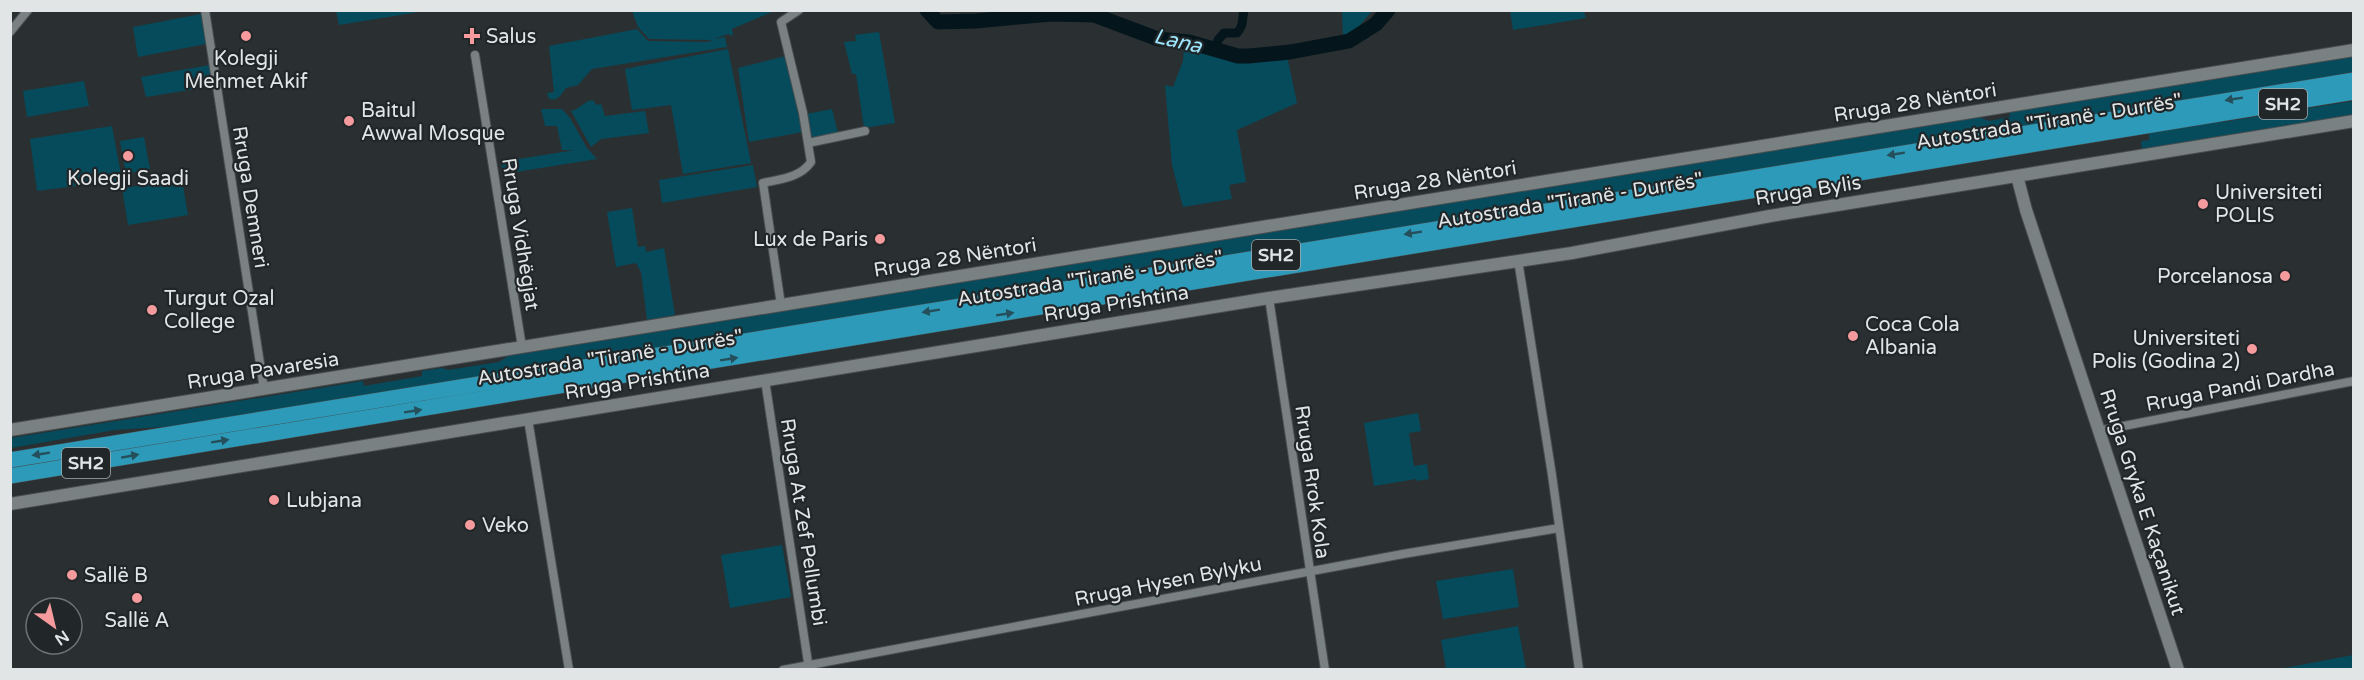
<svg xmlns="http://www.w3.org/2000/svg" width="2364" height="680" viewBox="0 0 2364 680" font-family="'Varela Round',sans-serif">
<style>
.green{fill:#054b5c}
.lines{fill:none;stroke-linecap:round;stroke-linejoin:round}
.canal{stroke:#04161c;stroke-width:9}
.river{stroke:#04161c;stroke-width:15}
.street-casing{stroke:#494d4f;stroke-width:10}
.secondary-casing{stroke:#494d4f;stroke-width:14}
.highway-casing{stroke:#494d4f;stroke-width:16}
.street{stroke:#7a8183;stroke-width:8}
.secondary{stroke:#7a8183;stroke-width:12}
.highway{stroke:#2c9ab8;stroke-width:15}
.oneway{fill:#254f5a}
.poi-dot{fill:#f59b9e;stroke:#212628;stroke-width:2}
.labels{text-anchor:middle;stroke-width:4.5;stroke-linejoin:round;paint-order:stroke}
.shield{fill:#212628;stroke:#a7acad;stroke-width:1.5}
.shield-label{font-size:18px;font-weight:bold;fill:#e1e5e6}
.poi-label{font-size:20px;fill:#e1e5e6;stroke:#212628;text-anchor:start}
.street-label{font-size:20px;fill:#e1e5e6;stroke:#212628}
.water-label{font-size:21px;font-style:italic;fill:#9ee6fe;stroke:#212628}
</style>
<rect width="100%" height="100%" fill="#2a3032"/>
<path class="green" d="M336,11v-1l89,1 -86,14z
M632,11v-1l142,1 -42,18 1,7 -5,-2 -14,5 11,-2 2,10 -135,22 -14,16 -12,3c-5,7 -8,13 -17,11l-2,-6 7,-1 -5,-46 88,-17 11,12 59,1 6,-2 -64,-1 -11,-12z
M1342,11v-1l30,1 -16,19 -13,7z
M1510,11v-1l77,1 -3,1 2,6 -73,12z
M201,14l5,30 -68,13 -5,-30z
M879,32l16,91 -31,5 -8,-54h-4l-8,-32 12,-1 -1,-6z
M1184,46l53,14 50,-4 10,47 -60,27 9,52 -17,3 3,14 -49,8 -11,-42 -7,-80 8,2 10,-26z
M728,49l23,114 -68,11 -12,-69 -39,5 -7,-41z
M2353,55v17l-118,21 -1048,171c-20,-3 -44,1 -62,10l-919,150 -91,6 -104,18v-10l352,-57 1,5 58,-10v-5l20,-3 6,2 51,-8 9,-6 1471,-239 10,4 21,-4 -1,-5z
M786,56l2,6 -2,2 4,5 3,13 -2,1 3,6 9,43 -54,10 -11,-74z
M210,65l4,21 -68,11 -5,-20z
M84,81l5,25 -62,11 -4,-26z
M593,100l3,5 5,-1 4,12 40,-5 4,22 -48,6 -10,8 -20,-36c9,-2 13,-10 22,-11z
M2353,101v15l-211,35 -1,-10 8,-1v-8l65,-11 9,1z
M541,109h21l8,9 17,30 10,11 -94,15 -2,-12 74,-12h-13l-5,-24h-12z
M832,109l6,24 -24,6 -3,-3 -5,-22z
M112,126l10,54 -85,11 -7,-52z
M144,137l6,32 -24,5 -6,-33z
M753,165l4,22 -95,16 -3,-23z
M182,180l6,35 -60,10 -6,-37z
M632,208l6,39 7,-1 1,6 18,-4 11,67 -28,5 -6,-48 -5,-9 -20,4 -9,-55z
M1418,413l3,18 -12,2 5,33 13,-2 2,15 -12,2 -1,-2 -42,7 -10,-63z
M782,545l9,52 -61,11 -9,-53z
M1513,569l6,38 -76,12 -7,-38z
M1518,626l8,43h-80l-5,-29z
M2353,655v14h-74z"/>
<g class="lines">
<path class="canal" d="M1216,48l2,-8 6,-7h13c7,-8 5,-13 7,-23"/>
<path class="river" d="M927,10l11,12 38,-1 75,-7 43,1 64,24 31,3 49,14h11l41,-4 59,-11 27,-17 12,-14"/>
<defs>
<path id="street" d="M205,10l59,379
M10,32l18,-22
M475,55l47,292
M808,143l57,-12
M1518,260l34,215 27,195
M1269,298l56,372
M781,305l-18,-122c17,-4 37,-5 48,-21l-8,-49 -22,-91 18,-12
M765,380l44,289
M528,419l41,251
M2098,431l256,-50
M783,670l620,-116 156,-26"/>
<path id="secondary" d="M2017,176l9,34 152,460
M10,430l2344,-380
M10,504l1259,-206 303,-45 198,-37 584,-95"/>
<path id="highway" d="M10,460l2344,-380
M10,476l2344,-384"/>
</defs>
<use href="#street" class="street-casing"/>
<use href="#secondary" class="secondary-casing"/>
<use href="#highway" class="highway-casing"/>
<use href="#street" class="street"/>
<use href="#secondary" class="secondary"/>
<use href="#highway" class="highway"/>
</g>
<defs><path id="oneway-solid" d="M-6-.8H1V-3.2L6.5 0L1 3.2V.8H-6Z" transform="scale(1.5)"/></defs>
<g class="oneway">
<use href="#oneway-solid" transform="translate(2234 99) rotate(171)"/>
<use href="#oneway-solid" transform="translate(1896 154) rotate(171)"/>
<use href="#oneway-solid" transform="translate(1413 233) rotate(171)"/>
<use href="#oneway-solid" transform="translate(931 311) rotate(171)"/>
<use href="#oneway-solid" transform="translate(1005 314) rotate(-9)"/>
<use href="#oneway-solid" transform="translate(729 359) rotate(-9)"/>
<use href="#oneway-solid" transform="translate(413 411) rotate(-9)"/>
<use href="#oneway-solid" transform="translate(220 441) rotate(-9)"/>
<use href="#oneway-solid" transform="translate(41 454) rotate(171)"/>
<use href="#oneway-solid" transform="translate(130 456) rotate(-10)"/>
</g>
<g class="poi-dot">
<circle cx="246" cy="36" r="6"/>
<path d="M469 27h6v6h6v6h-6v6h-6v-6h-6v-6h6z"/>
<circle cx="349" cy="121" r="6"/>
<circle cx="128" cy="156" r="6"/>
<circle cx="2203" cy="204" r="6"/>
<circle cx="880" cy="239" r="6"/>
<circle cx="2285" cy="276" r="6"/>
<circle cx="152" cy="310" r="6"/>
<circle cx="1853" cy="336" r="6"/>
<circle cx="2252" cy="349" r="6"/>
<circle cx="274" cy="500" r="6"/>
<circle cx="470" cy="525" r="6"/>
<circle cx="72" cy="575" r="6"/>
<circle cx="137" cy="598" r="6"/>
</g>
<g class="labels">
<g class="shield">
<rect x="2259" y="89" width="48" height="30" rx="4.5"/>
<rect x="1252" y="240" width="48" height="30" rx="4.5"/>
<rect x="62" y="448" width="48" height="30" rx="4.5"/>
</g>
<g class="shield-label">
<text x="2283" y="110">SH2</text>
<text x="1276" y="261">SH2</text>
<text x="86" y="469">SH2</text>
</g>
<g class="poi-label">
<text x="486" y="43">Salus</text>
<text x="246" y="65" text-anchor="middle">Kolegji<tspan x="246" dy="23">Mehmet Akif</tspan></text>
<text x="361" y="117">Baitul<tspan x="361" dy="23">Awwal Mosque</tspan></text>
<text x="128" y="185" text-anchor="middle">Kolegji Saadi</text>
<text x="2215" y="199">Universiteti<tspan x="2215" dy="23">POLIS</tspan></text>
<text x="868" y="246" text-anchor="end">Lux de Paris</text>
<text x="2273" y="283" text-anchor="end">Porcelanosa</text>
<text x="164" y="305">Turgut Ozal<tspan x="164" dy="23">College</tspan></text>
<text x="1865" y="331">Coca Cola<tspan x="1865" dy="23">Albania</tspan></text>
<text x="2240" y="345" text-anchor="end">Universiteti<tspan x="2240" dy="23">Polis (Godina 2)</tspan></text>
<text x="286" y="507">Lubjana</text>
<text x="482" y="532">Veko</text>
<text x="84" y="582">Sallë B</text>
<text x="137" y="627" text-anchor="middle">Sallë A</text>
</g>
<g class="street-label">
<text transform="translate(1915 102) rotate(-9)" y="7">Rruga 28 Nëntori</text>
<text transform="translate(2049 121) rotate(-9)" y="7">Autostrada "Tiranë - Durrës"</text>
<text transform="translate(1435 180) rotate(-9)" y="7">Rruga 28 Nëntori</text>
<text transform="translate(1808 190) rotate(-9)" y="7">Rruga Bylis</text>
<text transform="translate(251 197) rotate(81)" y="7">Rruga Demneri</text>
<text transform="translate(1570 200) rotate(-9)" y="7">Autostrada "Tiranë - Durrës"</text>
<text transform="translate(521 234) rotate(81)" y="7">Rruga Vidhëgjat</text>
<text transform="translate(955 257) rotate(-9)" y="7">Rruga 28 Nëntori</text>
<text transform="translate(1090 278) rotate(-9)" y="7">Autostrada "Tiranë - Durrës"</text>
<text transform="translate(1116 303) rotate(-9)" y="7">Rruga Prishtina</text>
<text transform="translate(610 357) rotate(-9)" y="7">Autostrada "Tiranë - Durrës"</text>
<text transform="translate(263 370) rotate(-9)" y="7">Rruga Pavaresia</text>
<text transform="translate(637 381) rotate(-9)" y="7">Rruga Prishtina</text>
<text transform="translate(2240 386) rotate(-11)" y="7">Rruga Pandi Dardha</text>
<text transform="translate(1313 482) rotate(82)" y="7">Rruga Rrok Kola</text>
<text transform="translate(2143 502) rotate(72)" y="7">Rruga Gryka E Kaçanikut</text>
<text transform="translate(804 522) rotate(81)" y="7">Rruga At Zef Pellumbi</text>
<text transform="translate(1168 581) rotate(-11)" y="7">Rruga Hysen Bylyku</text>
</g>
<g class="water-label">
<text transform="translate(1178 41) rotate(13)" y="7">Lana</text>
</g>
</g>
<rect width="2364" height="680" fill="none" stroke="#e1e5e6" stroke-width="24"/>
<g transform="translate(54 626) rotate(146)"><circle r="28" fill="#212628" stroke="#6e7274" stroke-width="1.5"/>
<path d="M0-4.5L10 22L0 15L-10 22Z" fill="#f59b9e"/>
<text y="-9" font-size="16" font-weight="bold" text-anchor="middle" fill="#e1e5e6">N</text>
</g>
</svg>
